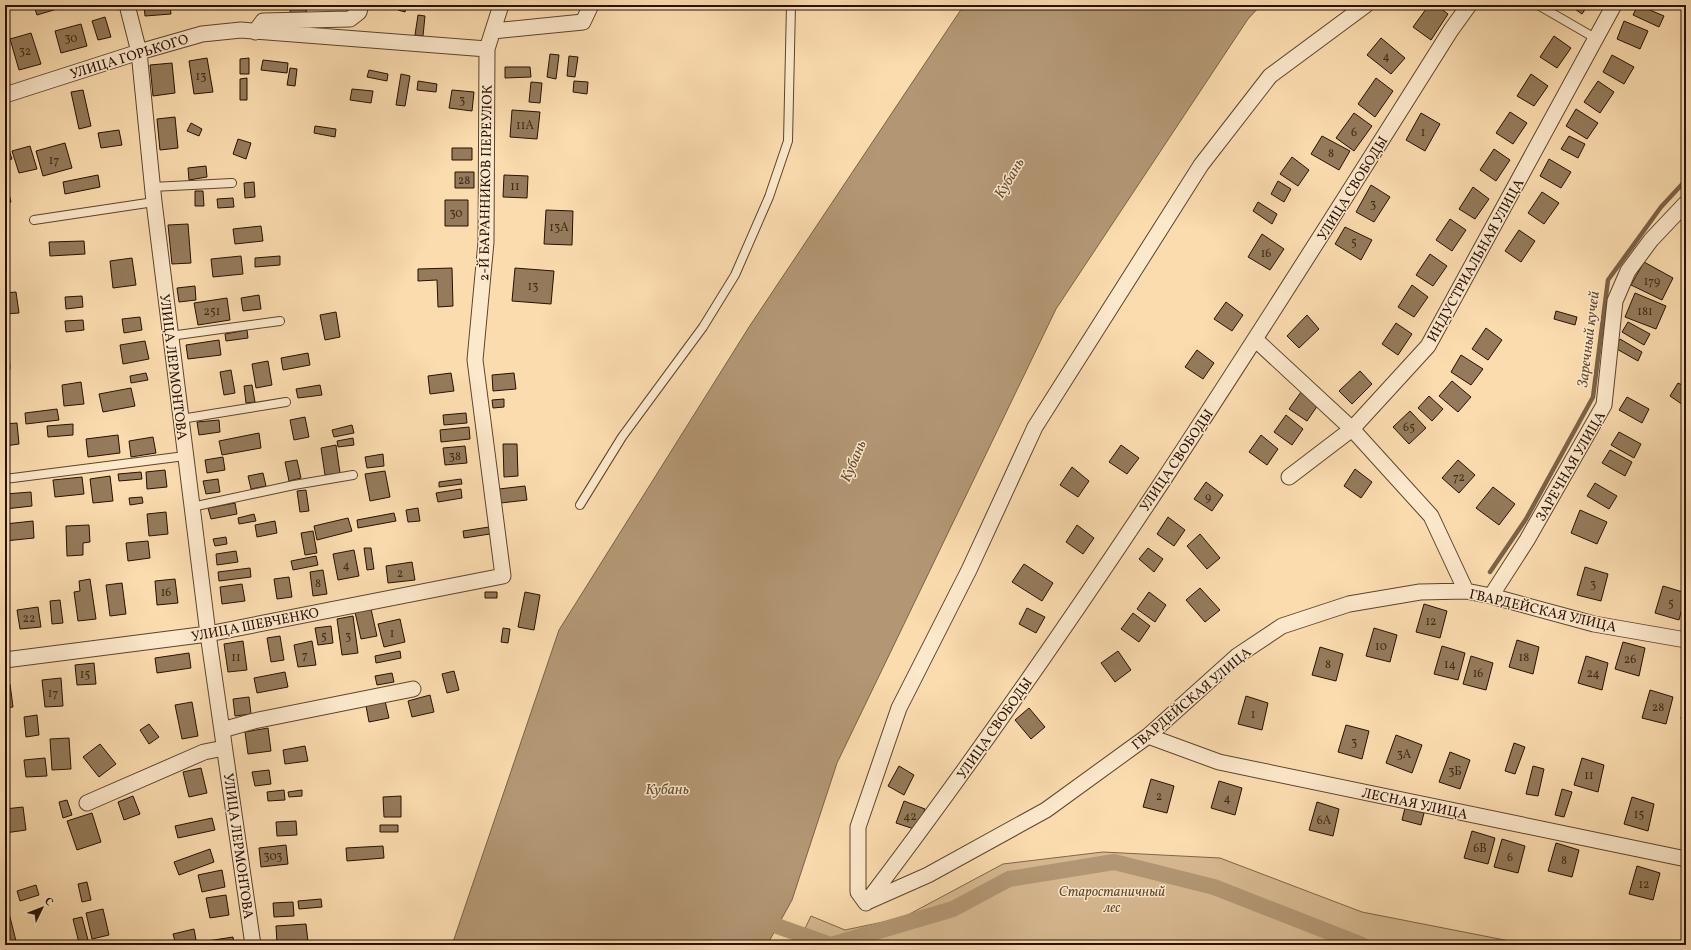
<svg xmlns="http://www.w3.org/2000/svg" width="1691" height="950" viewBox="0 0 1691 950" font-family="Vollkorn,serif">
<style>
.green{fill:#d7b991;stroke:#7f6548}
.water{fill:#b39774;stroke:#7b6146}
.lines{fill:none;stroke-linecap:round;stroke-linejoin:round}
.stream{stroke:#7b6146;stroke-width:4.5}
.canal{stroke:#b39774;stroke-width:16}
.building{fill:#957b5b;stroke:#271100}
.service-casing{stroke:#5c442c;stroke-width:10}
.minor-casing{stroke:#5c442c;stroke-width:17}
.service{stroke:#fce8cb;stroke-width:8}
.minor{stroke:#fce8cb;stroke-width:15}
.labels{text-anchor:middle;stroke-width:3;stroke-linejoin:round;paint-order:stroke}
.number-label{font-size:12px;fill:#422c17}
.street-label{font-size:14px;fill:#271100;stroke:#fce8cb}
.park-label{font-size:14px;font-style:italic;fill:#654c33;stroke:#fce8cb}
.water-label{font-size:15px;font-style:italic;fill:#664d34;stroke:#fce8cb}
</style>
<rect width="100%" height="100%" fill="#fbdcaf"/>
<filter id="stains"><feTurbulence type="fractalNoise" baseFrequency=".005" numOctaves="4"/><feColorMatrix values="0 0 0 0 .2 0 0 0 0 .09 0 0 0 0 .02 0 0 0 .5 -.17"/></filter>
<radialGradient id="worn" r=".72"><stop offset=".6" stop-color="#630" stop-opacity="0"/><stop offset="1" stop-color="#630" stop-opacity=".3"/></radialGradient>
<path class="green" d="M1103,852l117,6 142,54 168,33h-733l14,-29 34,14 57,-12 101,-54z"/>
<path class="water" d="M964,5h297l-13,14 -192,290 -219,454 -45,137 -25,45h-315l107,-315 190,-303z"/>
<g class="lines">
<path class="stream" d="M1490,572l36,-53 67,-122 15,-117 53,-73 25,-27"/>
<path class="canal" d="M777,926l54,19 122,-36 56,-30 105,-17 100,25 148,58"/>
</g>
<path class="building" d="M56,5l1,4 -20,6 -3,-9z
M144,5h26l1,9 -26,2z
M291,5h16l-1,9 -16,-1z
M399,5h8l-2,7 -7,-2z
M1429,5h7l12,9 -17,26 -18,-13z
M1569,5h19l-6,9z
M1638,5l26,11 -5,11 -26,-12z
M418,15l7,1 -2,20 -8,-1z
M105,17l6,20 -13,3 -6,-19z
M1624,21l24,10 -8,18 -23,-10z
M81,24l6,22 -26,7 -6,-22z
M31,33l10,31 -22,6 -9,-31z
M1554,36l17,12 -14,20 -17,-11z
M1381,38l24,20 -14,16 -24,-19z
M550,54l9,1 -3,24 -9,-2z
M1612,55l22,12 -10,17 -21,-12z
M569,56l9,1 -3,20 -8,-1z
M207,58l6,34 -19,2 -5,-33z
M249,58v16h-9v-15z
M263,60l25,3 -1,10 -26,-3z
M172,63l3,30 -22,3 -3,-31z
M505,67h25l1,10 -26,1z
M290,68l7,1 -2,17 -8,-1z
M369,70l19,4 -1,7 -20,-4z
M401,74l9,2 -5,30 -9,-1z
M1531,74l17,12 -14,20 -17,-10z
M247,78v22h-7v-21z
M1376,78l17,13 -18,26 -17,-13z
M418,81l19,3 -1,8 -19,-2z
M574,81l14,1 -1,12 -14,-2z
M1598,81l16,11 -14,21 -16,-11z
M531,82l11,1 -2,20 -11,-1z
M352,89l21,2 -2,12 -21,-3z
M83,90l8,36 -12,3 -8,-37z
M452,90l22,2 -2,19 -23,-3z
M1576,109l22,14 -11,16 -21,-13z
M512,110l28,2 -3,27 -27,-2z
M1510,112l17,11 -14,21 -17,-11z
M1354,113l18,13 -18,25 -18,-13z
M1421,113l19,11 -15,27 -19,-11z
M175,117l3,31 -18,2 -3,-31z
M191,123l11,6 -3,7 -12,-5z
M315,126l21,3 -1,8 -21,-4z
M119,130l3,15 -21,3 -3,-15z
M1322,136l28,15 -11,19 -28,-16z
M1569,136l16,8 -7,14 -17,-9z
M5,138l7,21 -7,2z
M238,139l13,4 -5,16 -13,-5z
M65,143l7,25 -29,8 -7,-25z
M30,146l7,23 -18,4 -7,-22z
M452,148h20v12h-20z
M1494,149l16,11 -14,21 -16,-11z
M1292,157l17,13 -11,16 -18,-12z
M1549,159l22,13 -10,16 -21,-12z
M206,166l1,11 -18,3 -1,-12z
M455,172h19v16h-19z
M98,175l2,12 -35,7 -2,-12z
M504,175l24,1 -1,22 -24,-1z
M1278,181l13,8 -7,13 -13,-8z
M254,182l1,15 -10,1 -1,-15z
M1371,185l19,12 -16,25 -18,-10z
M1473,187l16,12 -14,20 -16,-10z
M195,191h8l1,15h-9z
M1542,192l17,11 -15,21 -16,-11z
M9,194l2,8 -6,2v-9z
M233,198l1,9 -16,1 -1,-9z
M445,200h23v26h-23z
M1258,202l19,12 -5,10 -19,-13z
M546,210l27,1 -1,34 -28,-1z
M1450,219l16,11 -14,21 -16,-11z
M188,224l3,39 -19,1 -4,-39z
M261,226l2,15 -28,3 -2,-15z
M1345,227l27,13 -11,20 -26,-16z
M1519,230l16,11 -14,21 -16,-11z
M1262,234l22,15 -14,21 -22,-13z
M84,241l1,13 -35,2 -1,-14z
M1430,254l17,12 -14,20 -17,-11z
M241,256l2,18 -30,3 -2,-18z
M280,256v9l-25,2v-9z
M132,258l4,27 -23,3 -3,-27z
M1644,262l29,16 -11,22 -31,-15z
M452,268l1,38 -15,1 -1,-27 -19,1v-12z
M515,268l39,3 -3,33 -39,-3z
M1412,285l16,12 -14,20 -16,-10z
M195,286l1,14 -17,2 -2,-14z
M16,292l3,21 -14,1v-21z
M1635,293l31,13 -10,23 -31,-12z
M259,295l2,14 -18,2 -2,-13z
M82,296l1,11 -17,2 -1,-12z
M227,298l3,22 -32,5 -4,-22z
M1226,302l17,13 -11,16 -18,-12z
M1556,311l21,6 -2,8 -21,-6z
M336,312l4,25 -15,3 -5,-25z
M1307,315l12,14 -20,19 -12,-12z
M140,317l2,13 -18,3 -2,-14z
M83,320l1,10 -18,2 -1,-11z
M1628,322l22,12 -6,11 -22,-13z
M1396,323l16,11 -14,21 -16,-11z
M1486,328l16,12 -14,20 -16,-11z
M247,330l1,8 -22,3 -1,-7z
M5,333h3l2,36h-5z
M1620,339l22,13 -4,9 -23,-13z
M219,340l2,15 -33,4 -2,-14z
M145,341l4,18 -26,5 -3,-19z
M1197,350l17,13 -11,16 -18,-12z
M308,353l2,12 -27,5 -2,-12z
M1461,355l22,14 -12,16 -20,-13z
M268,361l4,24 -16,3 -4,-24z
M231,370l4,23 -11,2 -4,-23z
M1360,371l12,13 -20,20 -13,-13z
M146,373l2,7 -17,3 -1,-7z
M451,373l3,18 -24,3 -2,-18z
M514,373l2,16 -23,2 -1,-16z
M1452,381l19,16 -13,15 -19,-16z
M81,382l3,22 -20,2 -2,-21z
M1678,383l8,4v20l-16,-11z
M252,385l3,17 -9,1 -2,-17z
M320,385l2,10 -24,3 -2,-9z
M131,388l4,18 -32,6 -4,-18z
M1301,392l17,13 -11,16 -18,-12z
M1429,396l14,13 -11,12 -14,-13z
M1627,397l22,12 -7,14 -23,-13z
M504,399v8l-11,1 -1,-8z
M57,409l2,11 -33,4 -1,-11z
M1410,411l16,17 -17,16 -16,-17z
M466,413l1,10 -23,2 -1,-10z
M1286,415l17,14 -11,16 -18,-13z
M305,417l4,20 -15,3 -4,-20z
M219,420l1,12 -21,3 -2,-13z
M17,423l2,21 -14,2v-22z
M73,424v11l-25,2 -1,-11z
M352,425l2,8 -20,4 -2,-7z
M469,427l1,12 -29,3 -1,-12z
M1619,432l22,12 -7,14 -23,-13z
M259,433l2,15 -39,7 -3,-14z
M118,435l2,18 -32,4 -2,-18z
M1261,435l17,14 -11,16 -18,-13z
M153,437l3,16 -25,4 -2,-16z
M353,438l1,7 -16,2 -1,-6z
M503,444h14l1,32 -14,1z
M336,445l4,28 -15,2 -4,-27z
M1121,445l18,13 -12,16 -18,-12z
M465,446l2,17 -22,2 -2,-17z
M1610,450l22,12 -7,14 -23,-13z
M383,454l1,12 -17,2 -2,-11z
M223,457l2,13 -18,3 -2,-13z
M297,460l4,18 -12,3 -4,-19z
M1458,460l17,15 -16,18 -17,-15z
M1072,467l17,14 -11,16 -18,-12z
M1355,469l17,13 -11,16 -17,-12z
M165,470l2,17 -20,2 -1,-17z
M385,471l5,26 -20,4 -5,-27z
M141,472l1,7 -23,2 -1,-7z
M263,473l3,13 -15,3 -3,-13z
M110,476l3,25 -20,2 -3,-24z
M82,477l2,17 -29,3 -2,-17z
M218,479l2,13 -14,2 -3,-13z
M461,479l1,5 -23,3v-5z
M1206,482l17,13 -11,16 -18,-12z
M1595,483l22,13 -8,13 -22,-13z
M525,486l2,14 -26,3 -2,-14z
M1493,487l22,17 -16,21 -23,-17z
M461,489l1,9 -24,4 -2,-9z
M306,490l3,21 -9,1 -3,-21z
M31,492l1,14 -27,3v-15z
M142,497l1,6 -13,2 -1,-7z
M235,503l2,11 -26,5 -3,-11z
M418,508l2,13 -12,1 -2,-12z
M1580,510l27,12 -10,22 -26,-11z
M166,512l2,22 -19,2 -2,-22z
M394,513l2,8 -38,7 -1,-8z
M254,514l2,7 -17,3 -1,-6z
M1168,517l17,13 -11,16 -17,-12z
M348,518l4,13 -35,9 -3,-14z
M33,521l1,17 -29,3v-17z
M275,521l2,12 -20,4 -2,-12z
M89,525l1,17 -7,1v12l-16,1 -1,-30z
M1077,525l17,13 -11,16 -17,-12z
M489,527l1,7 -26,4 -1,-7z
M313,531l4,22 -12,2 -4,-22z
M1200,534l20,24 -13,11 -20,-23z
M226,537l1,7 -12,2 -2,-7z
M148,541l2,17 -22,3 -2,-18z
M364,548h7l3,21 -7,1z
M1148,548l15,11 -9,13 -15,-13z
M354,550l5,26 -21,4 -5,-26z
M236,551l2,11 -21,3 -1,-11z
M316,556l2,9 -25,5 -2,-9z
M412,562l3,18 -27,3 -2,-17z
M1024,564l29,19 -11,18 -30,-19z
M5,567h2l1,16 -3,1z
M1585,567l23,7 -7,27 -24,-6z
M250,568l1,9 -32,4 -1,-9z
M323,570l4,24 -14,2 -3,-24z
M289,577l3,20 -15,2 -3,-20z
M90,579l6,40 -18,2 -4,-29 6,-1 -1,-10z
M175,579l3,24 -21,2 -2,-24z
M122,583l4,31 -16,2 -4,-31z
M242,584l3,17 -23,3 -2,-17z
M1663,586l23,7 -7,27 -24,-7z
M1200,588l20,22 -15,12 -19,-22z
M5,590l4,31h-4z
M485,592h12v6h-12z
M525,592l15,3 -6,35 -16,-3z
M1149,592l17,13 -11,17 -18,-13z
M60,600l3,23 -11,1 -2,-23z
M1424,604l23,7 -7,27 -24,-6z
M38,607l3,20 -21,2 -3,-19z
M1027,608l18,9 -9,16 -17,-9z
M371,609l6,27 -16,3 -6,-27z
M1133,613l17,13 -11,16 -18,-13z
M353,616l5,37 -16,2 -5,-36z
M400,619l5,23 -21,5 -6,-23z
M331,626l2,17 -15,2 -3,-17z
M503,628l7,1 -2,14 -7,-1z
M1374,628l23,7 -7,27 -24,-6z
M280,636l4,24 -13,2 -4,-24z
M1517,640l22,7 -6,27 -24,-7z
M243,641l4,29 -19,2 -4,-28z
M312,641l4,24 -18,2 -4,-22z
M1623,642l22,6 -6,28 -24,-7z
M1442,646l23,7 -7,27 -24,-6z
M1320,647l23,7 -7,27 -24,-6z
M400,651l1,7 -25,5 -1,-7z
M1118,651l13,19 -16,12 -14,-19z
M189,653l2,15 -34,5 -2,-15z
M1471,656l22,7 -7,27 -23,-6z
M1586,656l22,7 -6,27 -24,-7z
M94,663l2,21 -19,1 -2,-20z
M454,671l5,19 -12,3 -5,-19z
M285,672l3,15 -31,6 -3,-15z
M392,673l2,9 -17,3 -2,-9z
M61,678l2,28 -18,1 -3,-27z
M5,684h5l3,23 -8,1z
M1650,690l23,7 -7,27 -24,-6z
M1686,694v26l-5,-1z
M430,695l4,17 -22,5 -4,-16z
M1246,696l22,7 -6,27 -24,-6z
M249,697l2,17 -16,2 -2,-17z
M385,701l4,17 -20,4 -3,-16z
M192,702l6,34 -16,3 -7,-34z
M1029,708l16,19 -14,12 -16,-19z
M37,715l2,20 -13,2 -2,-20z
M149,724l10,13 -10,7 -9,-14z
M1346,725l23,6 -7,28 -24,-7z
M268,728l3,23 -23,3 -3,-22z
M1396,735l26,10 -10,28 -26,-10z
M69,738l2,31 -19,1 -2,-31z
M1514,743l11,4 -10,27 -10,-3z
M100,744l16,20 -17,13 -16,-20z
M305,746l3,15 -23,3 -2,-14z
M1450,752l20,8 -10,29 -21,-7z
M45,758l2,18 -21,1 -2,-17z
M1582,758l22,7 -6,27 -24,-7z
M899,766l15,9 -10,20 -16,-9z
M1533,766l11,3 -6,27 -12,-2z
M201,768l6,25 -18,4 -6,-25z
M269,770l2,14 -16,2 -3,-14z
M1151,779l23,7 -7,27 -24,-6z
M1219,781l23,7 -7,27 -24,-7z
M1562,789l10,3 -8,25 -9,-2z
M284,790l1,10 -17,1 -1,-9z
M302,790v6l-13,1 -1,-5z
M133,796l7,18 -16,6 -6,-18z
M401,796v21h-17l-1,-20z
M1632,797l22,7 -6,27 -24,-7z
M67,800l5,15 -9,3 -4,-16z
M904,801l21,8 -8,21 -21,-7z
M1317,802l22,7 -6,27 -24,-6z
M23,807l3,23 -21,3v-24z
M1405,808l19,5 -3,12 -19,-5z
M92,813l9,29 -24,8 -10,-29z
M212,818l3,12 -37,8 -3,-12z
M296,821l1,14 -20,1 -1,-14z
M380,825h18v7h-18z
M1472,831l23,7 -7,26 -24,-6z
M1502,839l23,7 -7,27 -24,-6z
M1556,843l23,7 -7,27 -24,-6z
M286,845l2,19 -27,3 -2,-19z
M383,846l1,12 -37,3 -1,-13z
M210,849l4,13 -35,13 -5,-13z
M1637,866l23,7 -7,27 -24,-6z
M222,870l3,17 -23,5 -4,-17z
M87,882l4,18 -9,2 -4,-18z
M36,885l3,10 -19,6 -3,-10z
M226,895l3,20 -19,3 -4,-20z
M321,899l1,8 -23,2 -1,-8z
M293,902l1,14 -20,1 -1,-14z
M8,909l9,36h-12v-35z
M103,909l6,26 -17,4 -6,-26z
M82,917l6,23 -9,3 -6,-24z
M306,924l2,18 -31,2 -1,-18z
M194,929l2,11 -20,5 -3,-11z
M233,937l1,8h-32l-1,-3z"/>
<g class="lines">
<defs>
<path id="service" d="M1538,5l57,33
M152,187l80,-4
M34,220l120,-18
M170,336l110,-15
M181,419l105,-17
M5,479l180,-23
M580,505l42,-68 81,-110 32,-52 34,-78 19,-56 3,-136
M192,507l102,-22 59,-10"/>
<path id="minor" d="M127,5l12,47 15,150 54,432 45,311
M493,31l90,-9 8,-17
M255,32l8,-11 87,-2 9,-7 2,-7
M5,95l134,-43 63,-18 39,-4 246,19
M1256,340l96,89 79,87 35,75
M1289,477l63,-48 76,-83 186,-341
M1491,596l36,-56 77,-135 11,-104 13,-30 23,-31 35,-37
M5,660l203,-26 295,-58 -28,-216 11,-118 1,-193 14,-44
M222,730l32,-9 159,-32
M1148,736l71,26 467,97
M87,803l117,-51 20,-4
M867,902l61,-27 118,-65 102,-74 89,-80 45,-30 67,-22 71,-12 46,-1 25,5 103,28 92,16
M866,903c212,-279 398,-576 585,-873l18,-25
M866,903l-8,-11v-65l41,-119 70,-138 66,-143 166,-262 69,-89 96,-71"/>
</defs>
<use href="#service" class="service-casing"/>
<use href="#minor" class="minor-casing"/>
<use href="#service" class="service"/>
<use href="#minor" class="minor"/>
</g>
<g class="labels">
<g class="number-label">
<text x="71" y="42">30</text>
<text x="25" y="55">32</text>
<text x="1386" y="60">4</text>
<text x="201" y="80">13</text>
<text x="462" y="104">3</text>
<text x="525" y="129">11А</text>
<text x="1354" y="136">6</text>
<text x="1423" y="136">1</text>
<text x="1331" y="157">8</text>
<text x="54" y="164">17</text>
<text x="464" y="184">28</text>
<text x="515" y="190">11</text>
<text x="1373" y="208">3</text>
<text x="456" y="217">30</text>
<text x="559" y="231">13А</text>
<text x="1354" y="246">5</text>
<text x="1266" y="257">16</text>
<text x="1652" y="285">179</text>
<text x="533" y="290">13</text>
<text x="212" y="315">251</text>
<text x="1645" y="315">181</text>
<text x="1409" y="431">65</text>
<text x="455" y="460">38</text>
<text x="1459" y="481">72</text>
<text x="1208" y="501">9</text>
<text x="346" y="569">4</text>
<text x="400" y="577">2</text>
<text x="318" y="587">8</text>
<text x="1593" y="588">3</text>
<text x="166" y="596">16</text>
<text x="1671" y="607">5</text>
<text x="29" y="622">22</text>
<text x="1431" y="625">12</text>
<text x="392" y="637">1</text>
<text x="324" y="640">5</text>
<text x="348" y="640">3</text>
<text x="1381" y="650">10</text>
<text x="305" y="659">7</text>
<text x="236" y="661">11</text>
<text x="1524" y="661">18</text>
<text x="1630" y="663">26</text>
<text x="1328" y="668">8</text>
<text x="1450" y="668">14</text>
<text x="1478" y="677">16</text>
<text x="1593" y="677">24</text>
<text x="85" y="678">15</text>
<text x="53" y="697">17</text>
<text x="1658" y="711">28</text>
<text x="1253" y="718">1</text>
<text x="1354" y="746">3</text>
<text x="1404" y="758">3А</text>
<text x="1455" y="775">3Б</text>
<text x="1589" y="779">11</text>
<text x="1159" y="800">2</text>
<text x="1227" y="802">4</text>
<text x="1639" y="818">15</text>
<text x="910" y="820">42</text>
<text x="1324" y="824">6А</text>
<text x="1480" y="852">6В</text>
<text x="273" y="860">303</text>
<text x="1510" y="861">6</text>
<text x="1564" y="864">8</text>
<text x="1644" y="888">12</text>
</g>
<g class="street-label">
<text transform="translate(129 56) rotate(-17)" y="5">УЛИЦА ГОРЬКОГО</text>
<text transform="translate(485 183) rotate(-89)" y="5">2-Й БАРАННИКОВ ПЕРЕУЛОК</text>
<text transform="translate(1352 188) rotate(-58)" y="5">УЛИЦА СВОБОДЫ</text>
<text transform="translate(1475 260) rotate(-61)" y="5">ИНДУСТРИАЛЬНАЯ УЛИЦА</text>
<text transform="translate(174 367) rotate(83)" y="5">УЛИЦА ЛЕРМОНТОВА</text>
<text transform="translate(1176 460) rotate(-56)" y="5">УЛИЦА СВОБОДЫ</text>
<text transform="translate(1570 466) rotate(-60)" y="5">ЗАРЕЧНАЯ УЛИЦА</text>
<text transform="translate(1543 610) rotate(13)" y="5">ГВАРДЕЙСКАЯ УЛИЦА</text>
<text transform="translate(255 624) rotate(-11)" y="5">УЛИЦА ШЕВЧЕНКО</text>
<text transform="translate(1191 698) rotate(-40)" y="5">ГВАРДЕЙСКАЯ УЛИЦА</text>
<text transform="translate(994 728) rotate(-55)" y="5">УЛИЦА СВОБОДЫ</text>
<text transform="translate(1415 803) rotate(12)" y="5">ЛЕСНАЯ УЛИЦА</text>
<text transform="translate(239 846) rotate(82)" y="5">УЛИЦА ЛЕРМОНТОВА</text>
</g>
<g class="park-label">
<text x="1112" y="896">Старостаничный<tspan x="1112" dy="16">лес</tspan></text>
</g>
<g class="water-label">
<text transform="translate(1009 178) rotate(-59)" y="5">Кубань</text>
<text transform="translate(1588 339) rotate(-83)" y="5">Заречный кучей</text>
<text transform="translate(853 461) rotate(-67)" y="5">Кубань</text>
<text x="667" y="794">Кубань</text>
</g>
</g>
<rect width="1691" height="950" fill="none" stroke="#fbdcaf" stroke-width="20"/>
<rect x="6" y="6" width="1679" height="938" fill="none" stroke="#271100" stroke-width="2"/>
<rect x="10" y="10" width="1671" height="930" fill="none" stroke="#271100"/>
<g transform="translate(42 908) rotate(47)" stroke="#fce8cb" stroke-width="3" paint-order="stroke">
<path d="M0-3L7 15L0 10L-7 15Z" fill="#271100"/>
<text y="-6" font-size="11" font-weight="bold" text-anchor="middle" fill="#271100">С</text>
</g>
<rect width="100%" height="100%" filter="url(#stains)"/>
<rect width="100%" height="100%" fill="url(#worn)"/>
</svg>
